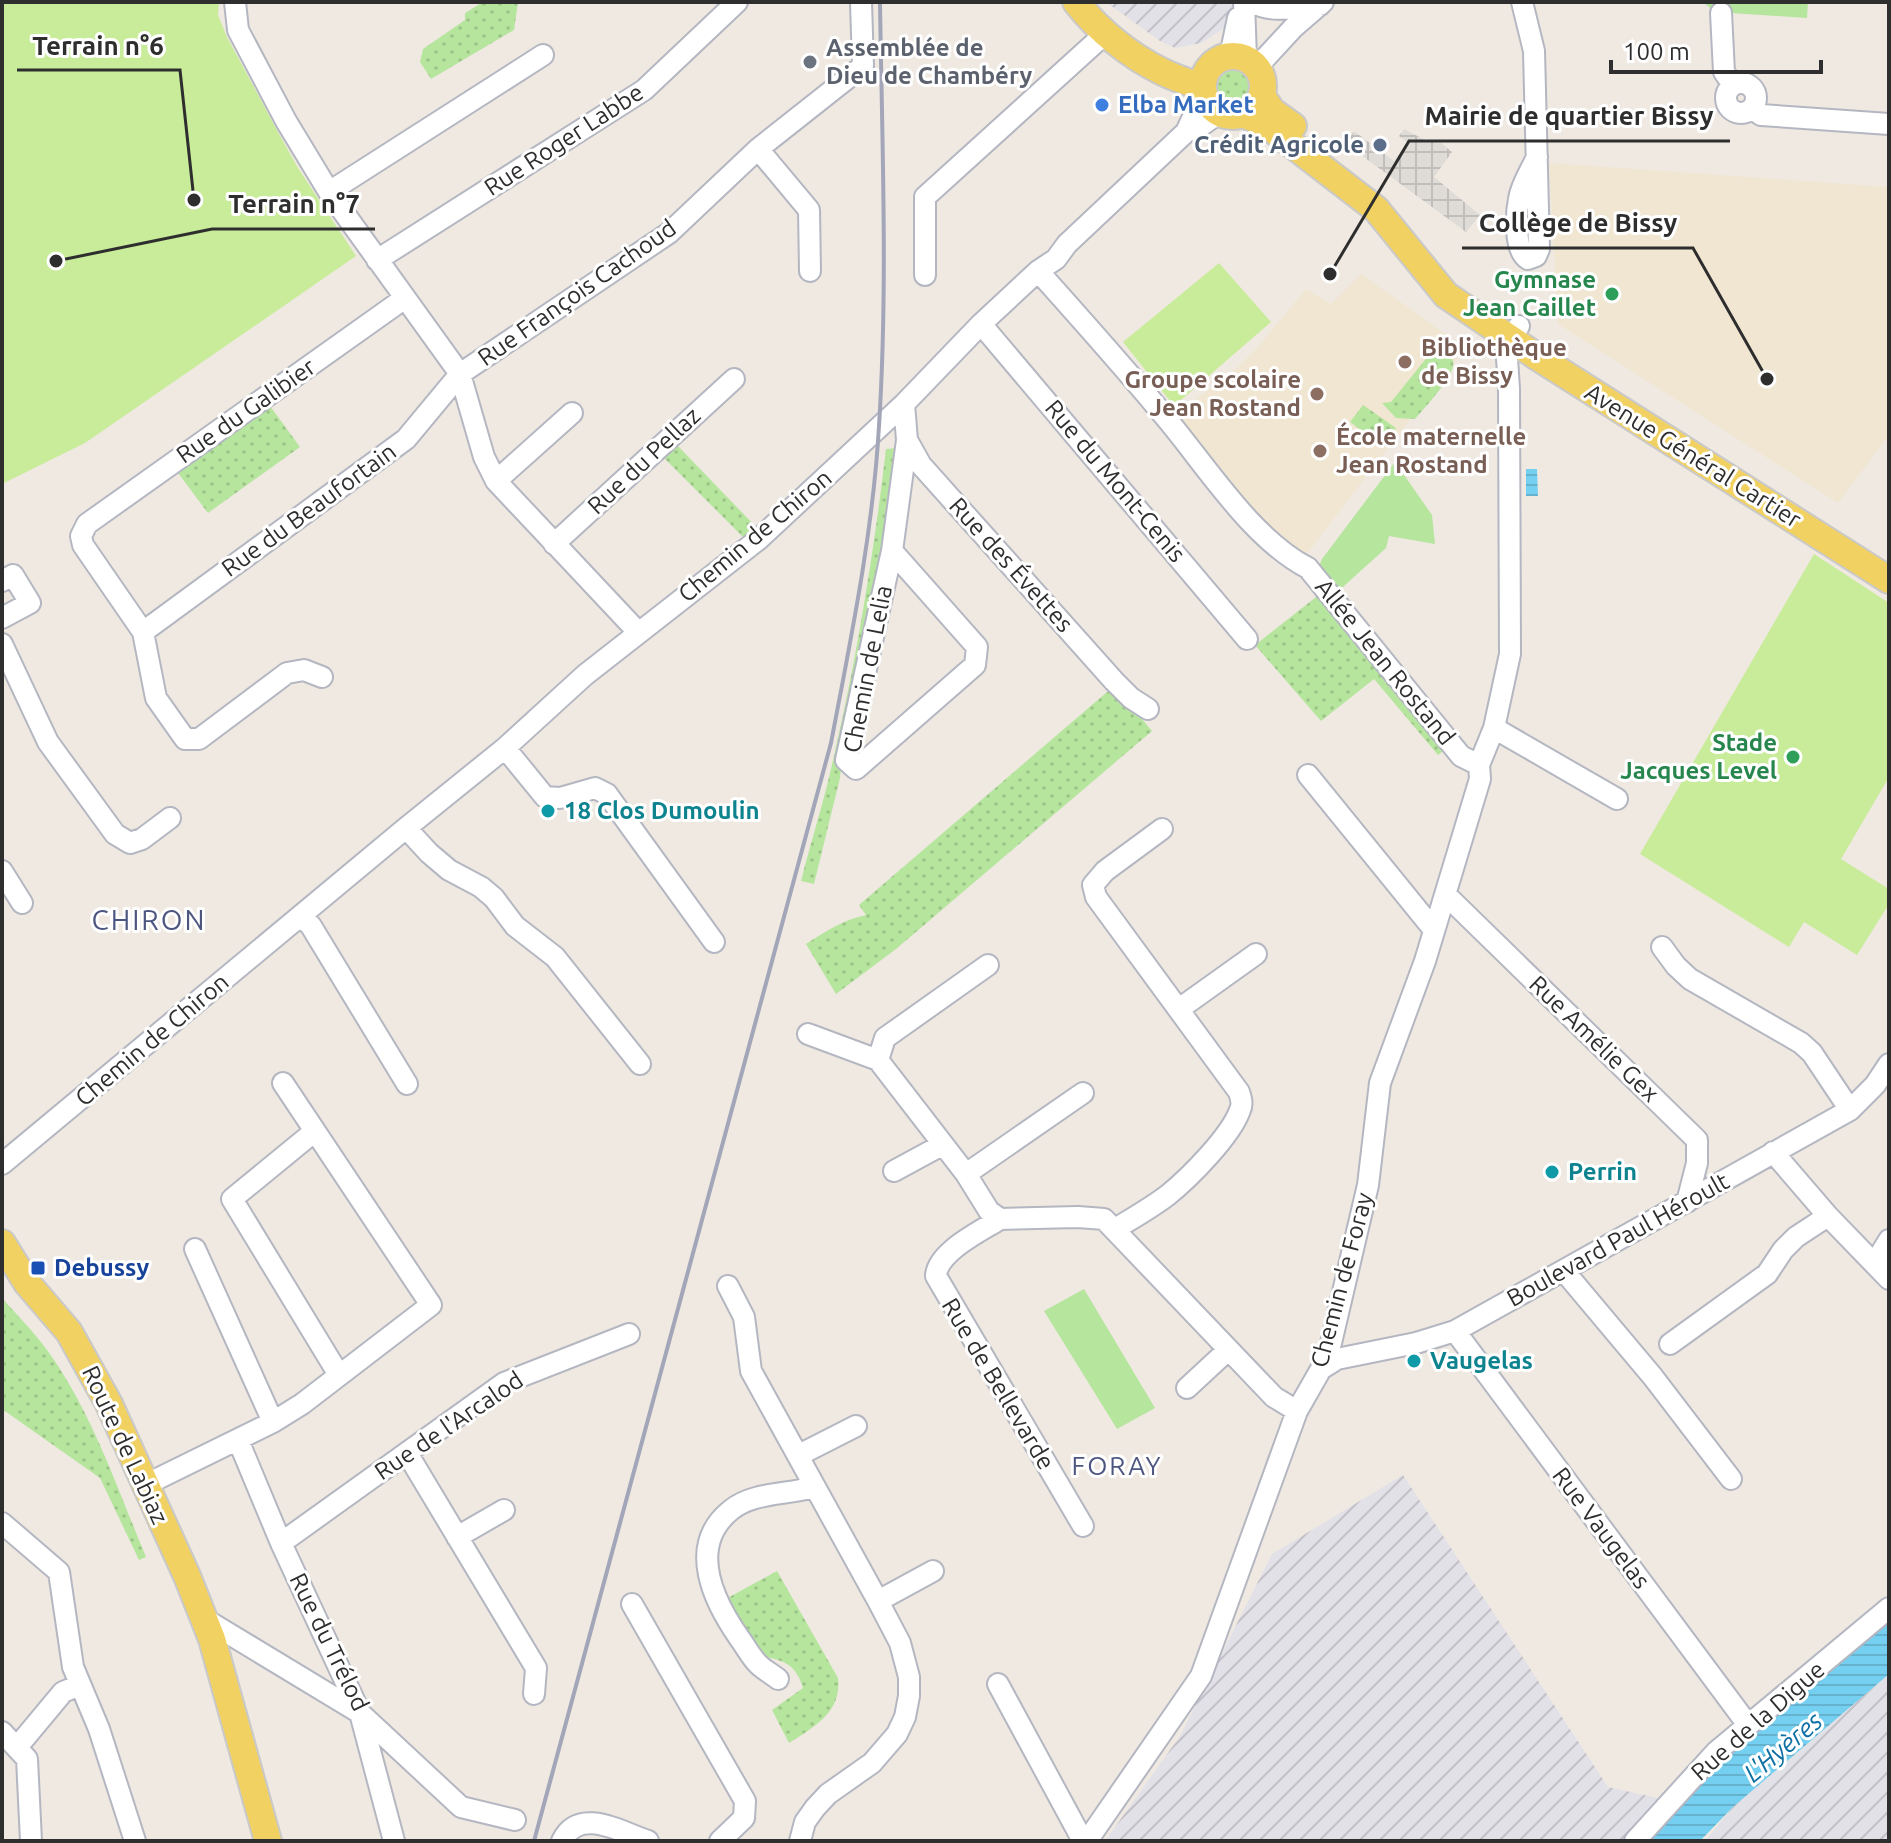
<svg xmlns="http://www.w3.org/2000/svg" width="1891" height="1843" viewBox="0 0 1891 1843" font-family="Ubuntu,sans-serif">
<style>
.industrial{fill:url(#industrial-furrows)}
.education{fill:#f0e6d1}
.grass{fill:url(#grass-dots)}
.park{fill:#b6e59e}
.pitch{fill:#c9ec9a}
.plaza{fill:url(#plaza-grid)}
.water{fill:url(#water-rules)}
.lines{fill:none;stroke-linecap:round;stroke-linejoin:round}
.minor-casing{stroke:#b4b7c1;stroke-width:24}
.major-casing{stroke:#c9c9c9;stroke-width:30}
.minor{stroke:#fff;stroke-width:20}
.major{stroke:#f2d163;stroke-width:26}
.rail{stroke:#a3a6b8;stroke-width:4}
.worship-dot{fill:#6b7280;stroke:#fff;stroke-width:3}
.shop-dot{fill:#3f7fe0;stroke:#fff;stroke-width:3}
.service-dot{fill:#5c6f8a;stroke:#fff;stroke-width:3}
.leisure-dot{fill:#2e9e5b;stroke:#fff;stroke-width:3}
.education-dot{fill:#8d6e63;stroke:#fff;stroke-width:3}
.culture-dot{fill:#0f9aa8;stroke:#fff;stroke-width:3}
.transit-dot{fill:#1a4fb4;stroke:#fff;stroke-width:3}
.labels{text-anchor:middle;stroke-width:6;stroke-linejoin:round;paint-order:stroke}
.worship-label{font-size:24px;font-weight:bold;fill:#5b616d;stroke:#fff;text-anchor:start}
.shop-label{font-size:24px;font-weight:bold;fill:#366cbe;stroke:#fff;text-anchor:start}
.street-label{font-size:24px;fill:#2e2e2e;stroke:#fff}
.service-label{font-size:24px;font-weight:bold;fill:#4e5e75;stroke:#fff;text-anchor:end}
.leisure-label{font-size:24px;font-weight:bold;fill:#27864d;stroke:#fff;text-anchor:end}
.education-label{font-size:24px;font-weight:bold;fill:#785e54;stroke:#fff;text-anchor:start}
.culture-label{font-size:24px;font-weight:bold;fill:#0d838f;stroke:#fff;text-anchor:start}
.transit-label{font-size:24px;font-weight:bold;fill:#164399;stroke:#fff;text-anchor:start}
.neighbourhood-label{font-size:26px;letter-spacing:2px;fill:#4d5680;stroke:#fff}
.water-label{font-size:26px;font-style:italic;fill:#0d6fa3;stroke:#fff}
.quarter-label{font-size:28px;letter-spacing:2px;fill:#4d5680;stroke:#fff}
.leader{fill:none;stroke:#2e2e2e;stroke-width:3}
.callout-dot{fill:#2e2e2e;stroke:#fff;stroke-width:3}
.callout-label{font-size:26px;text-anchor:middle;font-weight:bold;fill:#2e2e2e;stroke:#fff;stroke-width:6;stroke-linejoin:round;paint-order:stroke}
</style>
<defs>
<pattern id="industrial-furrows" width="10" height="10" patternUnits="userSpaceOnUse" patternTransform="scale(2)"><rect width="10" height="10" fill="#e3e1e8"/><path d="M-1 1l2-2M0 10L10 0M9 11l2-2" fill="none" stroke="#c3c1c7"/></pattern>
<pattern id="grass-dots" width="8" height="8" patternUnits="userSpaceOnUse" patternTransform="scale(2)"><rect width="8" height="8" fill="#b6e59e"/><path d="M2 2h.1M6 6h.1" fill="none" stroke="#9dc588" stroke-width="1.8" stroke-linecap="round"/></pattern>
<pattern id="plaza-grid" width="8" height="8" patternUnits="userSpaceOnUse" patternTransform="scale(2)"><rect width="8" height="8" fill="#dfdcd8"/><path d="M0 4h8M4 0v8" fill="none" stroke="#c0bdba"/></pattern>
<pattern id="water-rules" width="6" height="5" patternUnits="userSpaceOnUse" patternTransform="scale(2)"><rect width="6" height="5" fill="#75cff0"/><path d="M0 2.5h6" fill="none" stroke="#66b2ce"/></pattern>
</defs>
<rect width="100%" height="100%" fill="#efe9e1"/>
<path class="industrial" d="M1106,2h127l-4,18 -6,9 -22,14 -26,5 -15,-7z
M1403,1475l205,312 54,12 -37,42h-520l75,-105 92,-182z
M1889,1674v167h-184l28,-34z"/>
<path class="education" d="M1549,163l340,24v248l-51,68 -280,-179z
M1361,274l104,74 -159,207 -39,-30 -93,-109 60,-45 23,-23 49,-59 25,15z"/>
<path class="grass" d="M483,2h35l-4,28 -83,49 -11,-17 3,-13 42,-29v-7z
M1216 86a18 18 0 1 1 36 0a18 18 0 1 1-36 0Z
M1438,349c5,3 13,5 15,12 4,13 -29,47 -38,58l-19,-1 -14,-15 9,-1 38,-47z
M1363,405l33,23 -13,18 -33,-24z
M270,406l30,41 -92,66 -30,-40z
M678,446l79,82 -13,10 -80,-80z
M898,448l-11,103 -45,208 -2,19 -26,106 -13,-3c11,-43 25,-86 34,-130 23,-100 39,-200 51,-302z
M1320,594l127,154 -9,7 -64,-76 -53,42 -66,-76z
M1114,686l38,45 -256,218 -60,45 -30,-50c20,-13 37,-24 60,-29l-7,-10z
M2,1298c15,17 32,34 45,52 45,62 70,138 99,207l-7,3 -39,-82 -98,-69z
M777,1571l61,107c4,34 -24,49 -49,65l-17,-33 31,-22c-7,-24 -20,-28 -43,-32l-36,-56z"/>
<path class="park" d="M1703,2h105l-1,16 -92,-6z
M1395,462l37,53 3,29 -46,-8 -3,12 -52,47 -15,-29 3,-7z
M1084,1289l71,119 -38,21 -73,-118z"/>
<path class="pitch" d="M2,2h217l-1,13 9,22 52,97 19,34 58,88 -271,187 -83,41z
M1219,263l52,59 -97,84 -51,-64z
M1814,554l75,49v174l-48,82 48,30v15l-32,51 -53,-33 -15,25 -149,-93z"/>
<path class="plaza" d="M1404,129l23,12 14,2 11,9 -18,25 46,38 -14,17 -120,-88 8,-13 40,30 14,-18 -9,-7z"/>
<path class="water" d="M1526,469h11l1,27h-12z
M1889,1618v56l-156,133 -33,34h-59l71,-78z"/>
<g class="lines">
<defs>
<path id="minor" d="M235,2l3,28 48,91 43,71 131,182 24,83 12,24 142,151
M1244,2l2,57
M1252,2c21,12 44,5 68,3
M1522,2l12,49 5,198 -3,7 -8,3c-14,-8 -12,-45 -9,-60 2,-14 12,-29 18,-42
M1721,13l3,59 9,13
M1230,56l8,-38
M1257,67l36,-39 30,-26
M1726 98a15 15 0 1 1 30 0a15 15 0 1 1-30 0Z
M1752,108l9,7 128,9
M1186,132l7,-15 13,-17
M758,149l51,61 1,61
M329,192l214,-137
M377,260l267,-170 93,-88
M1038,271c43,48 87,97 128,147 41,49 86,121 142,150l153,188 18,9
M925,275v-78l182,-165
M981,324l266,315
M904,404l3,36 14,25 193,216 17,17 17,11
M496,481l76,-68
M554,544l180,-165
M892,551l-46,209 10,9 119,-104 2,-18 -85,-96 15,-111
M2,581l11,-6 17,28 -28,15
M143,632l263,-193 54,-65 209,-141 89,-84 105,-83 -2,-64
M2,644l46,98 67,92 15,9 12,-4 28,-21
M322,677l-18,-7 -17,3 -88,66h-14l-29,-41 -13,-66 -60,-87 -2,-9 6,-12 318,-226
M1494,728l123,71
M505,748l40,49 15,1 35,-10 12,6 107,148
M1308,775l126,155
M406,828l23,25 20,17 32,17 13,11 21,28 40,31 85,107
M2,871l20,32
M1446,895l251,245v23l-10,39
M302,916l9,10 96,158
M1662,947l14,19 14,13 111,64 11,10 38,57
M1179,1009l77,-55
M808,1034l70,26 88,114 23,37 11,8 78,-2 26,2 170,178 23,14
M878,1060l7,-22 103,-73
M315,1131l-83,68 107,176
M1773,1152l55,64 61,63
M2,1164l404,-336 99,-80 80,-73 174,-136 145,-135 77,-80 57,-53 18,-12 11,-15 119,-112 16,-7 17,-12
M894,1171l48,-26
M966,1174l117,-81
M1000,1219c-19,12 -63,33 -64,57l147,250
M1115,1229c18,-11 36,-21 53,-34 21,-17 63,-59 72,-85 3,-6 1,-12 -1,-18l-143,-195 -3,-12 12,-14 57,-42
M195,1249l78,173
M1875,1263l14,-23
M1564,1271l89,106 78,102
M728,1286l16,31 7,54 127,230 22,42 9,34v19l-4,21 -8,17 -25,29 -44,31 -13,14 -10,14 -5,19
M1455,1331l293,394
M1670,1344l97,-70 16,-24 13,-13 32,-21
M1321,1369l16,-10 79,-16 39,-12 395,-221 25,-25 14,-21
M1187,1388l41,-38
M238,1440l43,103 79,170 101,94 54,13
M407,1453l129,215 -2,26
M799,1455l57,-29
M145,1485l128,-63 29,-18 129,-99 -148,-222
M2,1523l57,49 14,95 26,62 36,112
M457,1537l47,-27
M281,1543l223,-160 125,-49
M878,1601l55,-30
M632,1604l113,197 -1,17 -24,23
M203,1618l157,95 34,128
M778,1679c-6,-5 -14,-9 -20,-15 -7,-7 -12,-17 -18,-25 -26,-37 -54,-93 -9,-129 22,-18 56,-15 83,-23
M998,1684l85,157
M2,1732l25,27 4,82
M18,1746l45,-54 17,-7
M562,1841c17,-35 59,-9 86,0
M1087,1841l114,-165 96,-265 24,-42 10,-26 37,-158 12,-102 45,-122 55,-182 -1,-14 15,-37 16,-74 -1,-265 -3,-46 13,-17
M1635,1841l81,-89 173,-144"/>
<path id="major" d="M1076,2c22,28 54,54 85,69 13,7 28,11 42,17
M1203 86a30 30 0 1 1 60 0a30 30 0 1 1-60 0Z
M1262,96l10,15 21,15
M1245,115l19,8 112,86 70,86 90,61 353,224
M2,1243l25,40 42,49 40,72 78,172 25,63 56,202"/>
</defs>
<use href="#minor" class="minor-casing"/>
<use href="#major" class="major-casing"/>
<use href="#minor" class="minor"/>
<use href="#major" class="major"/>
<path class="rail" d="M534,1841l297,-1098c20,-105 42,-211 48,-317 9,-141 3,-283 1,-424"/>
</g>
<circle class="worship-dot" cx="810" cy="62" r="8"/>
<circle class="shop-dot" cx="1102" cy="105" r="8"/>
<circle class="service-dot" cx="1380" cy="145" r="8"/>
<g class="leisure-dot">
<circle cx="1612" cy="294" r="8"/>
<circle cx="1793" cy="757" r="8"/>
</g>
<g class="education-dot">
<circle cx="1405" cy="362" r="8"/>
<circle cx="1317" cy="394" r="8"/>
<circle cx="1320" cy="451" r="8"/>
</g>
<g class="culture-dot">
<circle cx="548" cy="811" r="8"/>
<circle cx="1552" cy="1172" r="8"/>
<circle cx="1414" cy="1361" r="8"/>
</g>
<rect class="transit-dot" x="30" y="1260" width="16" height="16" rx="4"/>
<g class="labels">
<g class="worship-label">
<text x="826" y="56">Assemblée de<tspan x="826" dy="28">Dieu de Chambéry</tspan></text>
</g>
<g class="shop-label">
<text x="1118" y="113">Elba Market</text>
</g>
<g class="street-label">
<text transform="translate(564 140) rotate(-33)" y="8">Rue Roger Labbe</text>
<text transform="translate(577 293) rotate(-35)" y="8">Rue François Cachoud</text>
<text transform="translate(246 411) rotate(-35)" y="8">Rue du Galibier</text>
<text transform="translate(1693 456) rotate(32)" y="8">Avenue Général Cartier</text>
<text transform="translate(644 461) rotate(-43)" y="8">Rue du Pellaz</text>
<text transform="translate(1115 481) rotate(50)" y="8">Rue du Mont-Cenis</text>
<text transform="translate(309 510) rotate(-36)" y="8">Rue du Beaufortain</text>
<text transform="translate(755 536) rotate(-40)" y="8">Chemin de Chiron</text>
<text transform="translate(1011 565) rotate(48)" y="8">Rue des Évettes</text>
<text transform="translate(1385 662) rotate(51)" y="8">Allée Jean Rostand</text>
<text transform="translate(868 669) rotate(-79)" y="8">Chemin de Lelia</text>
<text transform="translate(1594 1039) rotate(44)" y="8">Rue Amélie Gex</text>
<text transform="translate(152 1040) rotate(-40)" y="8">Chemin de Chiron</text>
<text transform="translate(1618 1240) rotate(-29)" y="8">Boulevard Paul Héroult</text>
<text transform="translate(1342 1280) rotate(-75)" y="8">Chemin de Foray</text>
<text transform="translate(998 1384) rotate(59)" y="8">Rue de Bellevarde</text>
<text transform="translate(449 1426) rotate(-34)" y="8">Rue de l'Arcalod</text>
<text transform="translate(125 1445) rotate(65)" y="8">Route de Labiaz</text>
<text transform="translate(1601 1528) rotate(53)" y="8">Rue Vaugelas</text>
<text transform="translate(329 1642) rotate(64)" y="8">Rue du Trélod</text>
<text transform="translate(1758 1721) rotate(-41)" y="8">Rue de la Digue</text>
</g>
<g class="service-label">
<text x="1364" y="153">Crédit Agricole</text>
</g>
<g class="leisure-label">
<text x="1596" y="288">Gymnase<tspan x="1596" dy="28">Jean Caillet</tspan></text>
<text x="1777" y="751">Stade<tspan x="1777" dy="28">Jacques Level</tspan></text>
</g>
<g class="education-label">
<text x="1421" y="356">Bibliothèque<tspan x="1421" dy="28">de Bissy</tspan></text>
<text x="1301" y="388" text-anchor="end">Groupe scolaire<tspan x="1301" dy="28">Jean Rostand</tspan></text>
<text x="1336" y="445">École maternelle<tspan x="1336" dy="28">Jean Rostand</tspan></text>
</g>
<g class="culture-label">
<text x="564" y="819">18 Clos Dumoulin</text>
<text x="1568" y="1180">Perrin</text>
<text x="1430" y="1369">Vaugelas</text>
</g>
<g class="transit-label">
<text x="54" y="1276">Debussy</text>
</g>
<g class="neighbourhood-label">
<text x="1117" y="1475">FORAY</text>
</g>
<g class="water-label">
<text transform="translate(1783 1747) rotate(-40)" y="9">L'Hyères</text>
</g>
<g class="quarter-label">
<text x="149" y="930">CHIRON</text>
</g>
</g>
<path class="leader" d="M194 200L180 70H17M1330 274L1409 141H1730M56 261L212 229H375M1767 379L1693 248H1462"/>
<g class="callout-dot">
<circle cx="194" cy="200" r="8"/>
<circle cx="1330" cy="274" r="8"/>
<circle cx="56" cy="261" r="8"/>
<circle cx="1767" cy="379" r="8"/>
</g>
<g class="callout-label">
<text x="98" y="55">Terrain n°6</text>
<text x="1569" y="125">Mairie de quartier Bissy</text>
<text x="294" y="213">Terrain n°7</text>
<text x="1578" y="232">Collège de Bissy</text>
</g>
<rect width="1891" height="1843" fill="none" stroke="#2e2e2e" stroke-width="8"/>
<path d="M1611 60v12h210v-12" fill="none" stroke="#2e2e2e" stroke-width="4"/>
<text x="1623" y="60" font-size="24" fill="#2e2e2e" stroke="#ffffff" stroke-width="6" paint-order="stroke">100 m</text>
</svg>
